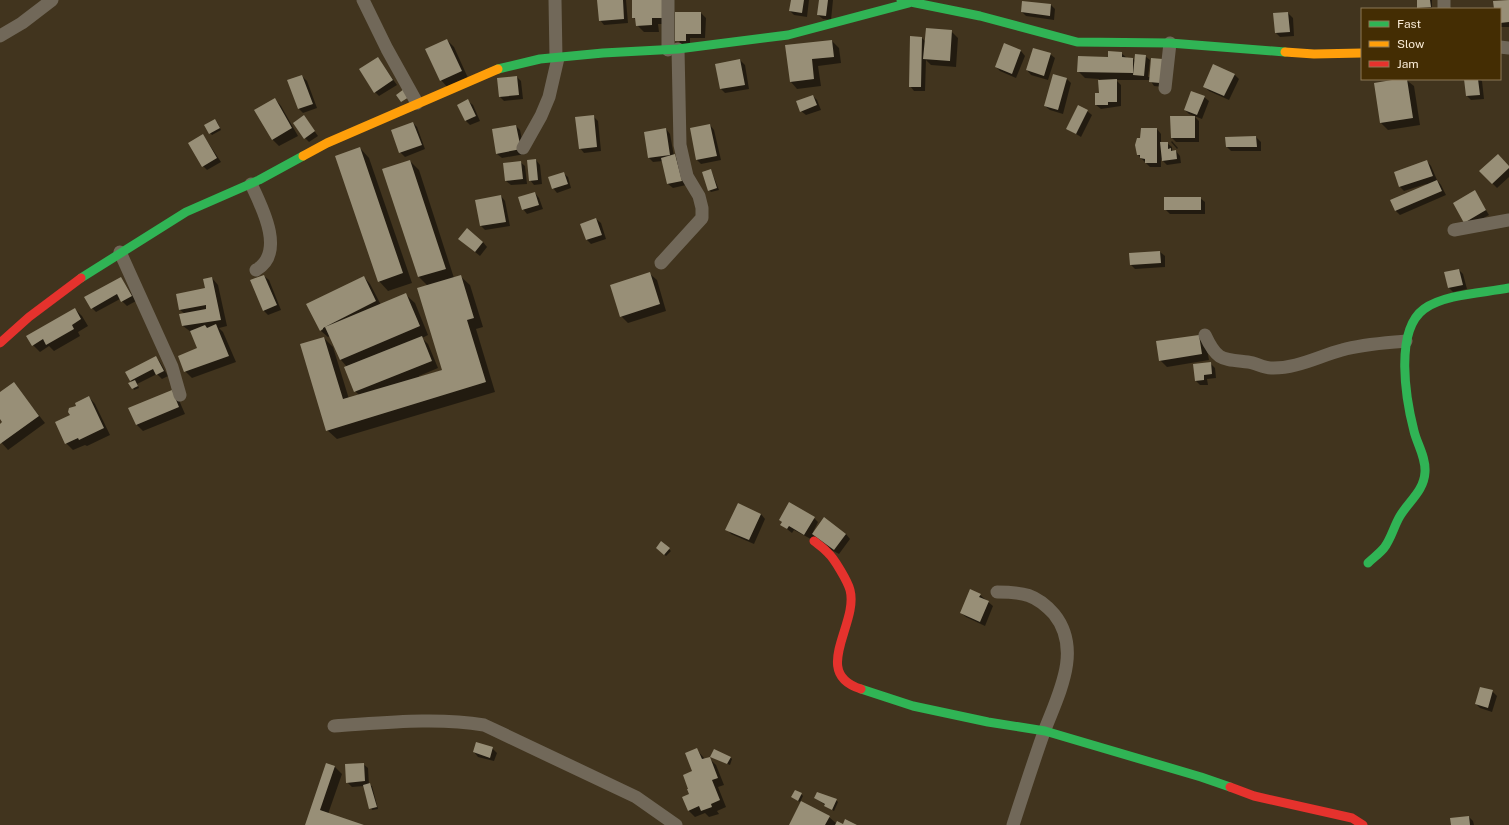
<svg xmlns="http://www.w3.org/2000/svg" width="1509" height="825" viewBox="0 0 1509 825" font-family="'Public Sans',sans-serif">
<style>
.shadow{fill:#0007}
.building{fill:#988f77}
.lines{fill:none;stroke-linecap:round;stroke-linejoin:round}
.street{stroke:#716859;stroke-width:13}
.fast{stroke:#30b455;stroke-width:9}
.slow{stroke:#ff9f0a;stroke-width:9}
.jam{stroke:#e5322d;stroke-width:9}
</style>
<rect width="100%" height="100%" fill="#41341e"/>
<path class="shadow" d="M598,0h28l2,23 -24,2 -4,-5z
M633,0h32l6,24h-13l1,8h-15l-7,-7v-4l-4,-4z
M792,0h17l-2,17 -13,-2 -4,-4z
M820,0h13l-2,20 -8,-1 -5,-4z
M1418,0h14v8l-12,1z
M1509,0v27h-8l-1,-18h-5z
M1051,5l4,4 -1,11 -28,-4 -4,-4z
M676,13h25l5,5 -1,20h-15v7h-10z
M1288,13l5,5 1,18 -14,1 -4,-4z
M951,31l7,7 -2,29 -25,-2 -5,-5 -1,31h-11l-4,-5 12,-48 4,4z
M447,40l7,7 14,31 -21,9 -6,-7z
M832,41l7,7 2,15 -23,3 3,20 -24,3 -6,-7 -5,-36z
M1005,45l16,6 4,5 -9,22 -16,-7 -4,-4z
M1121,53l6,5 6,1 3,2 9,-5 5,4 -2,17h2l2,-18 12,28 -10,-1 -4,-6h-34l5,5v21l-20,3 -5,-4 4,-11 -1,-15 -14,-1 -7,-7z
M1050,54l5,4 -7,22 -17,-5 -4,-5z
M378,58l19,27 -18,11 -4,-4z
M740,60l5,5 4,24 -24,4 -4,-4z
M1234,74l5,5 -10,21 -20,-9 -5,-5z
M302,76l5,5 10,27 -14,5 -4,-4z
M517,77l4,4 2,18 -19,2 -4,-4z
M1067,79l4,4 -8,31 -13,-4 -5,-4z
M1405,79l9,7 6,39 -32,5 -7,-7z
M1465,79h15l2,2 2,18 -13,1 -4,-4z
M813,96l4,4 4,10 -15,5 -5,-4z
M1204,97l5,4 -7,18 -13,-5 -4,-4z
M275,99l6,7 17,30 -19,10 -7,-7z
M468,101l5,4 7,16 -10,4 -4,-4 -8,-16z
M1087,111l5,4 -11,22 -13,-8z
M593,116l5,5 3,30 -17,2 -4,-5z
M304,117l14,19 -9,6 -4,-4z
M1195,117l4,4v21h-23l-4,-4z
M217,122l4,8 -9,5 -2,-2z
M413,123l4,4 8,22 -20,8 -5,-5z
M710,125l4,5 7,30 -20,4 -4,-4z
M516,126l4,4 5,24 -23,4 -5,-4z
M666,129l4,5 4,22 6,4 6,25 -13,3 -5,-4 -5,-23 -10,1 -4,-4z
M1157,129l4,5v9h6l5,4v4h4l4,5 1,7 -14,2 -6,-6v8h-11l-12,-12v-3z
M203,135l18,27 -14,8 -4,-4z
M1256,137l5,5v9h-30l-4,-4z
M1172,141l6,7 -1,1 -6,-7z
M360,148l9,10 43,125 -24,8 -9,-10z
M536,160l4,5 2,19 -8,1 -4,-5z
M410,161l9,9 35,108 6,-2 10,9 13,42 -7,2 19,63 -158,47 -10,-9 -3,-92 9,9 16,52 10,-4 -4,-4 -8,-24 -6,-7 -11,-24 -2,1 -7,-6 43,-54 6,7 11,21 24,-11 10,9 13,32 -6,3 6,6 10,24 -19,8v1l24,-7 -15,-84 -9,-9 -35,-107z
M1427,161l4,5 6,14 4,5 5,10 -46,20 -5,-5 32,-25 -1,-1 -22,7 -4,-4 -5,-15z
M520,162l5,4 2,18 -16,1 -5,-4z
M1509,167v10l-12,11 -17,-17z
M711,170l8,20 -8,2 -2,-2z
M563,173l5,4 3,11 -14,5 -4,-5z
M1474,191l15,24 -20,11 -4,-4z
M535,193l4,5 4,11 -16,5 -4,-5z
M501,196l4,5 5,25 -25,4 -4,-4z
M1200,198l5,4v12h-35l-5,-5z
M596,219l5,4 5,16 -15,5 -4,-4 -6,-16z
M483,242l4,5 -7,9 -16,-13z
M1160,252l5,4v11l-30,2 -4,-4z
M1459,270l4,4 4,15 -14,3 -4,-4z
M650,274l7,6 9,31 -38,12 -7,-7z
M264,276l5,4 12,30 -13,5 -4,-4z
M121,278l15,23 -9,5 -7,-7 -24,13 -4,-4z
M212,278l6,7 9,41 -8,2 4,4 13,30 -44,16 -7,-7 13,-23 -7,-16 -8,-6 2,-12 -5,-4 26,-21z
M75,309l7,7 6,10 -10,6 2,4 -26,15 -5,-5 -9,6 -7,-7z
M1199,336l7,7 3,17 -42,7 -7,-7z
M156,357l4,5 8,14 -6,3 -5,-5 -20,10 2,4 -5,2 -3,-9z
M1210,363l5,5 1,10 -9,1 1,6h-8l-4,-4 -2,-16z
M14,384l31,39 -37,27 -8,-9v-16l4,-3 -4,-5v-23z
M89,397l6,7 15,31 -23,11 -2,-1 -12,5 -7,-7 -10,-21 16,-7 -2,-5 3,-3 5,1z
M178,398l7,16 -42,17 -7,-7z
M761,514l4,5 -11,25 -23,-10 -4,-5z
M814,518l4,4 -5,10h1l32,2 4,5 -11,15 -45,-24 -2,3 -10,-8 1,-2 -3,-3z
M662,542l9,9 -5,5 -9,-8z
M980,595l13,11 -8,20 -19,-9 -5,-4z
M1492,691l5,5 -5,16 -12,-4 -4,-4z
M492,748l5,5 -3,8 -16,-4 -4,-5z
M697,750l8,9 4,-1 7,7 8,20 -6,2 8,20 -9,4 2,3 -10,3 -4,-4 -10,4 -7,-7z
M711,757h19l2,2 -2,6z
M327,764l8,3 7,7 -14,40 34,11h-56z
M363,764l5,4 1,17 3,1 6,23 -6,1 -8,-24 -12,1 -5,-5z
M801,794l2,2 -3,6 -7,-5z
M815,798l21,2 2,2 -4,9z
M829,817l8,7 18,1h-65z
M1469,817l4,4 1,4h-22z"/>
<path class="building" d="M597,0h26l1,19 -25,2z
M632,0h33v18h-13v7l-16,1 -1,-8h-3z
M791,0h13l-2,13 -13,-2z
M819,0h9l-2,16 -9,-1z
M1417,0h13l1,7 -14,1z
M1509,0v22l-9,1v-14h-6l-1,-8z
M1022,1l29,3 -1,12 -29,-4z
M675,12h26v22h-15v7h-11z
M1288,12l2,20 -15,1 -2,-20z
M926,28l26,2 -2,31 -27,-2z
M910,36l12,1 -1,50h-12z
M447,39l15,32 -22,10 -15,-32z
M832,40l2,17 -22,2 2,20 -24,3 -5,-37z
M1004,43l17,7 -9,24 -17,-7z
M1033,48l18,5 -7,23 -18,-6z
M1108,51l14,1v5l11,1v15l-56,-1 1,-16 30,1z
M1135,54l11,1 -2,21 -11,-1z
M378,57l15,23 -19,13 -15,-24z
M1151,58l12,1 -3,24 -11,-1z
M740,59l5,26 -25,4 -5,-25z
M1213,64l22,10 -11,22 -21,-9z
M1053,74l14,4 -9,32 -14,-4z
M302,75l11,29 -15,5 -11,-29z
M517,76l2,19 -20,2 -2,-19z
M1117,79v23h-9v3h-13v-12h4l-1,-13z
M1398,79h9l6,39 -33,5 -6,-40z
M1464,79h14l2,16 -14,1z
M404,89l5,8 -8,5 -5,-7z
M1191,91l14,5 -8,19 -13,-5z
M813,95l4,10 -17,7 -4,-11z
M275,98l17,30 -20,12 -18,-30z
M468,99l8,17 -11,5 -8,-16z
M1078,105l10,5 -12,24 -10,-5z
M304,115l11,16 -11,8 -11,-16z
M594,115l3,32 -18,2 -4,-32z
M1170,116h25v22h-24z
M215,119l5,9 -11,6 -5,-9z
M413,122l9,23 -23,8 -8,-23z
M710,124l7,32 -21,4 -6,-32z
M516,125l5,24 -25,5 -4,-25z
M666,128l4,27 -22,3 -4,-26z
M1141,128h16v35h-12v-4l-5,-1v-3h-3l-2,-10 2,-7h3z
M203,134l14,24 -15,9 -14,-24z
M1256,136l1,11h-31l-1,-10z
M1160,142h8v7l3,-1v3l5,-1 1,9 -15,2z
M360,147l43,126 -25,9 -43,-126z
M675,154l7,27 -15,3 -6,-26z
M1498,154l11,12v2l-17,16 -13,-13z
M536,159l2,21 -9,1 -2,-21z
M410,160l36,109 -28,8 -36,-108z
M1427,160l6,16 -34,11 -5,-15z
M521,161l2,18 -18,2 -2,-18z
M711,169l6,19 -9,3 -6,-19z
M564,172l4,12 -16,5 -4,-12z
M1437,180l5,11 -47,20 -5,-11z
M1475,190l11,20 -22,13 -11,-20z
M535,192l4,13 -17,5 -4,-13z
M501,195l5,27 -26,4 -5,-26z
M1164,197h37v13h-37z
M596,218l6,17 -16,5 -6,-16z
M467,228l16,14 -8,10 -17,-13z
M1160,251l1,12 -31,2 -1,-12z
M1459,269l4,16 -15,3 -4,-16z
M650,272l10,32 -40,13 -10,-32z
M264,275l13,30 -14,6 -13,-31z
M461,275l13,43 -7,2 19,62 -160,49 -26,-87 24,-7 19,62 99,-29 -25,-82z
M364,276l12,25 -53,27v1l-3,2 -14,-27z
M121,277l11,19 -11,6 -4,-8 -26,15 -7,-12z
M212,277l9,43 -39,6 -3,-12 27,-5v-4l-27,5 -3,-16 29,-6 -2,-9z
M406,293l14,33 -80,34 -15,-33z
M75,308l6,11 -9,6 2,4 -28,16 -3,-6 -11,7 -6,-10z
M216,324l13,32 -45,16 -6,-16 19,-8 -7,-17 15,-6 2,3z
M1199,335l3,19 -43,7 -3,-20z
M422,336l10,25 -78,31 -10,-25z
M156,356l8,15 -8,4 -3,-6 -23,12 -5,-9z
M1211,362l1,12 -8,1v5l-9,1 -2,-17z
M135,380l3,6 -6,3 -4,-6z
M14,382l25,34 -39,28v-20l2,-2 -2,-3v-27z
M172,390l7,17 -43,18 -8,-17z
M89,396l15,32 -25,12 -1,-2 -13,6 -10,-22 15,-7 -2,-3 1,-4 7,-2 -1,-3z
M789,502l26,15 -11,18 -15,-9 -2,3 -7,-4 2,-3 -3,-2z
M738,503l23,11 -12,26 -24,-10z
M824,517l22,17 -12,16 -22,-16z
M661,541l9,7 -6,7 -8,-7z
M970,589l11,5 -2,3 10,4 -9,21 -20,-9z
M1480,687l13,3 -5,18 -13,-4z
M476,742l17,5 -3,11 -17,-6z
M697,748l5,11 8,-2 8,21 -6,2 8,20 -9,4 1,3 -11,4 -2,-5 -11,5 -6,-14 7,-3 -2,-5h1l-5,-14 9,-4 -7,-18z
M714,749l17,8 -4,7 -17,-7z
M326,763l9,3 -15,44 44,15h-59z
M364,763l1,18 -19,2 -1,-19z
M370,783l7,24 -8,2 -6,-24z
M795,790l7,3 -4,8 -7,-4z
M817,792l20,7 -5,11 -8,-4 1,-2 -11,-6z
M801,801l29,15 -5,9h-36z
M1469,816l1,9h-19l-1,-7z
M845,819l12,6h-22l2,-4 6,3z"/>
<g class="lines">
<path class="street" d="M363,0l24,49 30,54
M555,0l1,58
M668,0v50
M1444,0v9
M0,36l22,-13 30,-23
M1500,47l9,1
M1165,88l5,-45
M523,148l18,-32 8,-19 9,-39
M251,184c11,23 35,69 5,86
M1454,230l55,-10
M120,252l52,115 8,28
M661,263l41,-45v-10l-3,-12 -12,-20 -7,-31 -2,-96
M1205,335c12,26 17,24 43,27 8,1 15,6 23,6 25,1 48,-12 71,-18 21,-6 43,-7 64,-9
M997,592c26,0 39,2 57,22 29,36 4,81 -10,118 -11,31 -21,62 -31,93
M334,726c49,-3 102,-9 150,-1l152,72 40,28"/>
<path class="fast" d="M901,0l79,16 97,26 93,1 115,9
M498,69l42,-10 63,-6 75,-4 110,-14 121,-32
M81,278l105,-66 73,-32 44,-24
M1368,563c5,-5 11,-9 16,-15 7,-9 10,-22 16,-32 9,-15 24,-25 25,-44 1,-15 -8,-28 -11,-41 -8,-31 -20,-100 10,-122 21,-15 60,-16 85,-21
M861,689l52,17 75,16 57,9 156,46 29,10"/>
<path class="slow" d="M1285,52l29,2 48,-1
M303,156l24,-13 171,-74"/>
<path class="jam" d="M0,343l29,-26 52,-39
M814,541c5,4 10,7 14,12 6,5 20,29 22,37 9,34 -40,83 11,99
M1230,787l24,9 98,22 11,7"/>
</g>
<rect x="1361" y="8" width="140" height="72" fill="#442d03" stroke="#8c7957"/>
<rect x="1369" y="21" width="20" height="6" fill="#30b455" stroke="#8c7957"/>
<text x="1397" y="28" font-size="12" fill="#f9ebd6">Fast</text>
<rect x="1369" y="41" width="20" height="6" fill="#ff9f0a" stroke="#8c7957"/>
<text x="1397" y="48" font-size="12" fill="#f9ebd6">Slow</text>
<rect x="1369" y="61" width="20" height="6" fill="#e5322d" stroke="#8c7957"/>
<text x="1397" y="68" font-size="12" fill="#f9ebd6">Jam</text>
</svg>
